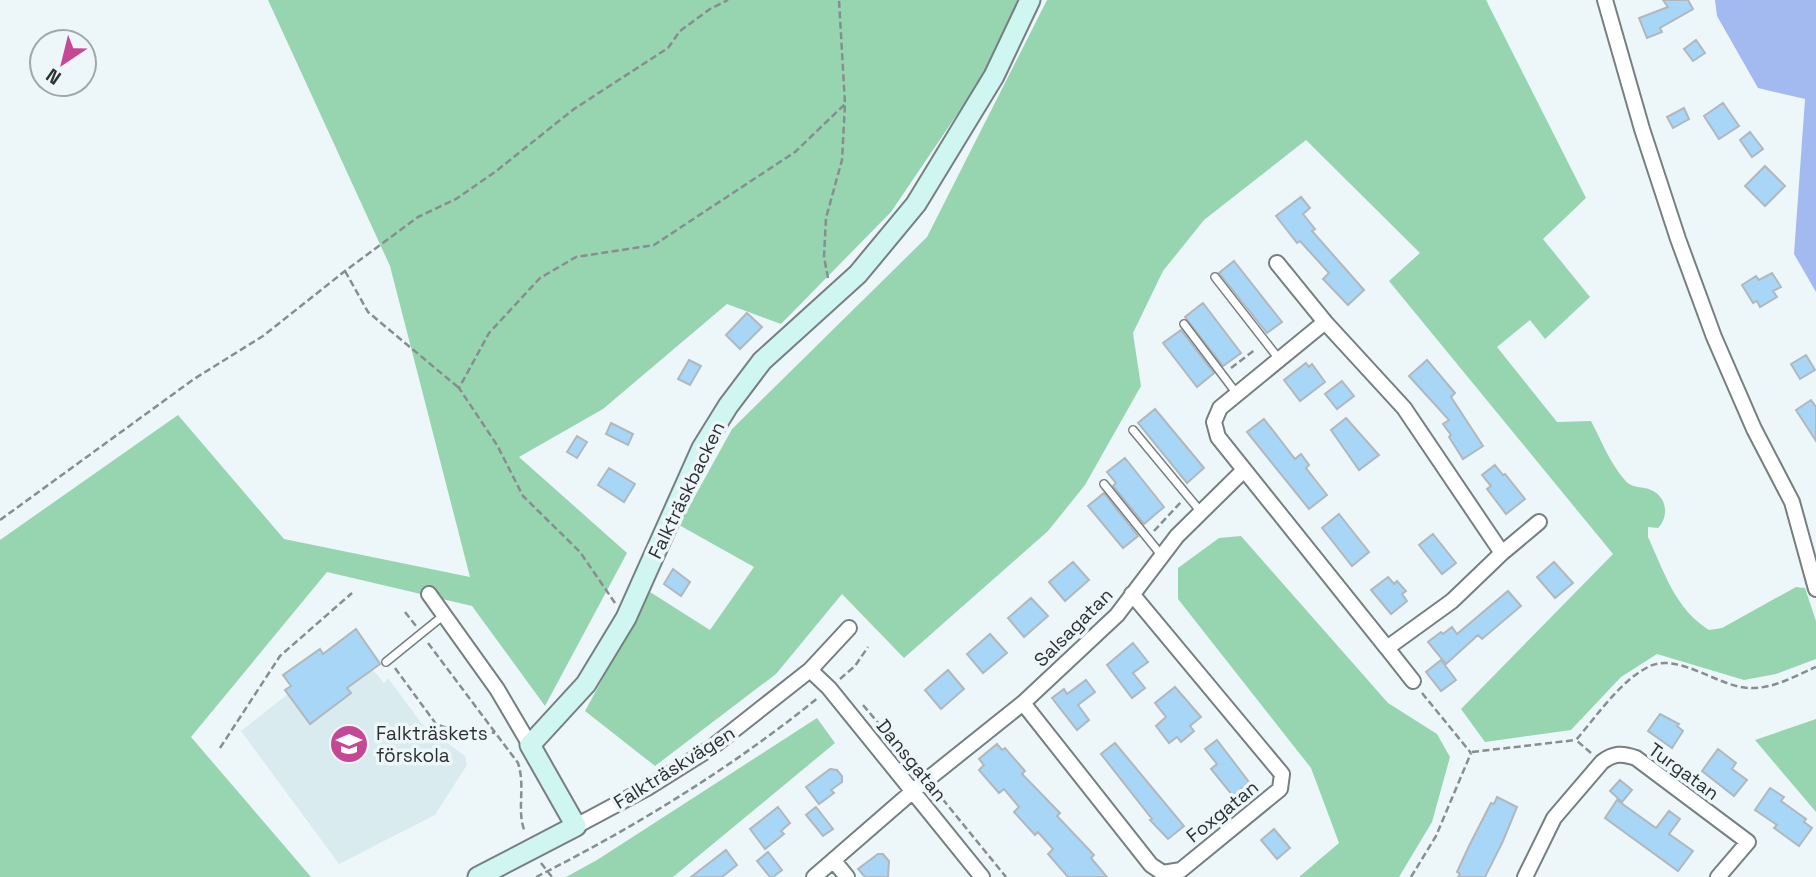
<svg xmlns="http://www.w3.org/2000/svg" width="1816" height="877" viewBox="0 0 1816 877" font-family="'Space Grotesk',sans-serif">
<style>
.built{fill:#daebef}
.forest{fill:#97d5b0}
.water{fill:#a2baf0}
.building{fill:#a8d6f6;stroke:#b1b8bd;stroke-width:2}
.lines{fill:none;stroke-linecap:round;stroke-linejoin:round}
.lane-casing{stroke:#777f81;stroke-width:10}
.street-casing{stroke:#777f81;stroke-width:18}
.secondary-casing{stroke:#777f81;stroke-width:23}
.path{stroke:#878e8f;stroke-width:2.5;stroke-dasharray:7 3.5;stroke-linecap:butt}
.lane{stroke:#fff;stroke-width:7}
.street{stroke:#fff;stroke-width:14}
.secondary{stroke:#d0f6f2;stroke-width:19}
.labels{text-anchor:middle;stroke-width:7;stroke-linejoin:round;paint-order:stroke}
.street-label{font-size:19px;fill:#2e3132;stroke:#edf7f9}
.poi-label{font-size:19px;fill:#2e3132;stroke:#edf7f9;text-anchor:start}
</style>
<rect width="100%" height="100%" fill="#edf7f9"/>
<path class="built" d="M356,629l26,34 -9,7 11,13 4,-5 34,46 43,32 2,9 -32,50 -96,49 -98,-133 47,-37 -3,-4 6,-4 -8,-11 37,-26 4,4z"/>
<path class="forest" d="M268,0h752l-39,79 -90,133 -110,112 -54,-20 -124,105 -84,48 108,96 -82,153 -73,-100 -145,-34 -136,165 120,140h-311v-337l178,-125 106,124 186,38 -80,-311z
M1047,0h439l100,198 -43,41 47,58 -45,42 -15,-19 -33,27 60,75 34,-1c10,19 19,42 33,58 8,11 19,6 29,12 14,7 16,26 5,37l-10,-1v10c16,34 27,72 61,93l13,-2 74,-41 9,1 11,33v38l-40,15 -32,6 -87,-26 -36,23 -50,53 -86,12 -24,-33 152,-155 -224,-273 31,-28 -114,-113 -102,80 -41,51 -30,62 8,53 -56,99 -37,46 -144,127 -62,-64 -66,80 -121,92 -70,-55 65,-119 60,38 44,-63 -75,-42 53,-96 195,-192z
M1241,536l147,167 49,31 13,23 -18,65 -33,55h-100l40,-34 -28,-75 -133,-169v-31l41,-30z
M817,718l18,25 -162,134h-107l31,-17z
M1816,719v93l-61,-72z"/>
<path class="water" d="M1715,0h101v292l-22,-38 11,-155 -47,-11 -41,-72z"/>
<path class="building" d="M1663,0h25l5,9 -33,19 2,4 -15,6 -8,-20 29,-11z
M1696,40l9,13 -12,8 -9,-12z
M1723,103l16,23 -20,13 -15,-23z
M1684,108l5,11 -16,9 -6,-11z
M1750,132l13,17 -11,8 -12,-17z
M1765,166l20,20 -20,20 -20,-20z
M1301,197l9,11 -7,6 12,15 -3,2 52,59 -16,15 -25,-26 6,-6 -29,-32 -3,2 -21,-27z
M1234,261l48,61 -15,11 -48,-60z
M1772,273l9,14 -8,4 4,6 -17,10 -3,-6 -4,2 -11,-18 14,-9 3,4z
M1203,303l38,50 -18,13 -38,-49z
M747,313l15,14 -22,22 -14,-14z
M1181,330l33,43 -17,14 -34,-44z
M1806,355l9,15 -15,9 -9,-15z
M689,360l12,6 -11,19 -12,-6z
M1427,360l28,33 -4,4 32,49 -20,13 -14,-22 2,-2 -8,-11 6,-4 -40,-44z
M1306,363l3,4 3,-3 13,18 -25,19 -16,-21z
M1342,381l12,15 -17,13 -12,-15z
M1811,400l5,7v34l-20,-31z
M1155,409l49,59 -17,15 -49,-60z
M1346,418l33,37 -20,15 -28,-40z
M1264,419l31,40 6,-5 8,11 -3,3 21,27 -18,14 -62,-77z
M611,423l22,11 -5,11 -22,-11z
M577,436l10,6 -10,16 -10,-6z
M1125,458l39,49 -20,17 -31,-38 3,-3 -9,-11z
M1495,465l8,10 2,-1 20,25 -19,15 -19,-25 4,-3 -9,-11z
M609,468l26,16 -11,18 -26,-17z
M1104,493l34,43 -15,12 -35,-42z
M1339,514l30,38 -17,14 -30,-38z
M1433,534l23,29 -14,11 -23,-29z
M1073,562l16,18 -24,21 -16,-19z
M1554,562l19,21 -18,15 -18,-21z
M673,569l17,13 -9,14 -17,-12z
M1388,577l6,7 3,-3 9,10 -4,3 5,7 -16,13 -20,-24z
M1508,591l13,15 -39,33 -4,-4 -32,29 -18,-22 13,-10 2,2 9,-7 5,7z
M1031,598l17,18 -24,21 -16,-19z
M356,629l24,35 -33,24 4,5 -41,31 -25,-34 6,-4 -8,-11 37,-26 3,5z
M990,634l17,19 -24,20 -16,-19z
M1133,643l15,19 -15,11 12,15 -13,10 -25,-33z
M1441,660l15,20 -15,11 -15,-19z
M948,670l16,19 -23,20 -16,-19z
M1086,680l9,12 -17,13 11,15 -12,10 -25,-32 12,-9 3,5z
M1175,687l26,30 -11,9 4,5 -13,11 -4,-5 -8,6 -13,-17 10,-9 -11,-14z
M1660,714l19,10 -2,2 6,5 -11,17 -24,-17z
M1217,740l32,42 -16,14 -22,-27 6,-5 -12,-15z
M1115,743l69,83 -16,13 -18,-19 2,-1 -51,-65z
M997,744l5,6 3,-2 20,23 -3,3 38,39 -3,3 37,39 -3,3 16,19h-39l-20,-23 5,-5 -15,-17 -3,3 -21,-23 5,-5 -15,-18 -5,4 -20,-23 5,-5 -5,-6z
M1718,749l18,14 -4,6 15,11 -13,16 -32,-25z
M830,769l7,1 5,6v6l-11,8 3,3 -15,11 -13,-17z
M1620,780l12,10 -10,12 -12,-11z
M1770,788l14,9 -3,4 25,18 -2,3 8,6 -13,18 -25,-18 3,-3 -22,-15z
M1497,797l20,10 -14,34 -18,36h-27l2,-3 -3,-2 12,-26 22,-43 3,1z
M1617,800l39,28 13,-17 11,8 -11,15 24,17 -15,20 -73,-53z
M778,807l12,16 -9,8 3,3 -19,15 -15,-20z
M816,807l17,22 -10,7 -17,-21z
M1274,829l16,19 -13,11 -16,-19z
M726,850l11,15 -15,12h-31z
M768,852l14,18 -9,7h-3l-13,-16z
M878,854h5l6,7 -1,16h-23l-7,-8z"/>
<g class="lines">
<defs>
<path id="lane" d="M1215,277l64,82
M1184,324l53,70
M1133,430l68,82
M1104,484l58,72
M386,662l58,-47"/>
<path id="street" d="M1605,0l37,129 36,110 36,98 40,92 38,73 24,87
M1277,263l48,59
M1325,322l79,86 98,145 -50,48 -65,47 -169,-211 -4,-15 6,-14z
M1502,553l37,-31
M429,594l68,95 33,56
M1387,648l26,33
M810,670l19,18 153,189
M1023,703l128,162 12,8 18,-3 99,-81 2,-15 -150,-180
M576,826l71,-38 64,-40 99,-78 39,-42
M834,861l13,16
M814,877l99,-86 110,-88 94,-88 60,-79 66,-65
M1525,877l29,-59 48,-56c12,-9 20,-9 34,-4l112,84 -30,35"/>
<path id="secondary" d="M478,877l98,-51 -46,-81 56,-61 40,-66 76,-170 26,-42 34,-45 96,-87 58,-70 78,-128 36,-76"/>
</defs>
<use href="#lane" class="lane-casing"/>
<use href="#street" class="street-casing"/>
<use href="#secondary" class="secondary-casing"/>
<path class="path" d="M345,271l23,41 91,76
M828,278l-4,-21 2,-39 16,-58 3,-56 -6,-104
M1231,368l25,-19
M0,520l194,-141 69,-43 82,-65 73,-54 38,-18 39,-27 79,-63 94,-61 12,-17 30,-22 18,-9
M1154,531l27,-29
M615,603l-35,-51 -57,-56 -26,-51 -38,-57 30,-55 51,-55 36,-21 78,-12 141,-93 50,-48
M405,612l11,14
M428,643l90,120c8,24 -2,48 7,69
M395,668l41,56 8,3 51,6
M840,679l15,-13 13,-19
M1422,693l49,60
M863,705l55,65
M220,748l60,-92 72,-63
M1472,752l104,-12
M1591,753l-15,-13c21,-24 43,-58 72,-73 30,-16 71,21 102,21 23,1 45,-12 66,-21
M936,791l70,86
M541,863l11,14
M536,877c99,-50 197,-110 283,-180
M1411,877l25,-41 35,-83"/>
<use href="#lane" class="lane"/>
<use href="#street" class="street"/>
<use href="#secondary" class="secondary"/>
</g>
<defs>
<symbol id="school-disc" viewBox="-11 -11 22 22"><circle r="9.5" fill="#c64794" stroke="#edf7f9"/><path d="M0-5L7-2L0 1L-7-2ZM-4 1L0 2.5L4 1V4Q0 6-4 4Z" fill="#fff"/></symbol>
</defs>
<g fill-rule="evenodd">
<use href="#school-disc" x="327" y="722" width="44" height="44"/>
</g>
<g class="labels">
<g class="street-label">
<text transform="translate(686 490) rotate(-64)" y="7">Falkträskbacken</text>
<text transform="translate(1073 627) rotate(-45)" y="7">Salsagatan</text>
<text transform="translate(912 760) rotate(51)" y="7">Dansgatan</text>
<text transform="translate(674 767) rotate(-32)" y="7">Falkträskvägen</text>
<text transform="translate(1684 771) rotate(36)" y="7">Turgatan</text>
<text transform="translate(1222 811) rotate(-39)" y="7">Foxgatan</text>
</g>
<g class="poi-label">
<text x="376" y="740">Falkträskets<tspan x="376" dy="22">förskola</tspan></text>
</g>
</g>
<g transform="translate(63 63) rotate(215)"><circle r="33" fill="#edf7f9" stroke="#a1a8a9" stroke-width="2"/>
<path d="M0-5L12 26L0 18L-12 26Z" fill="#c64794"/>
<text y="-10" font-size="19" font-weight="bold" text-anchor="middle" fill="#2e3132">N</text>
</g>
</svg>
